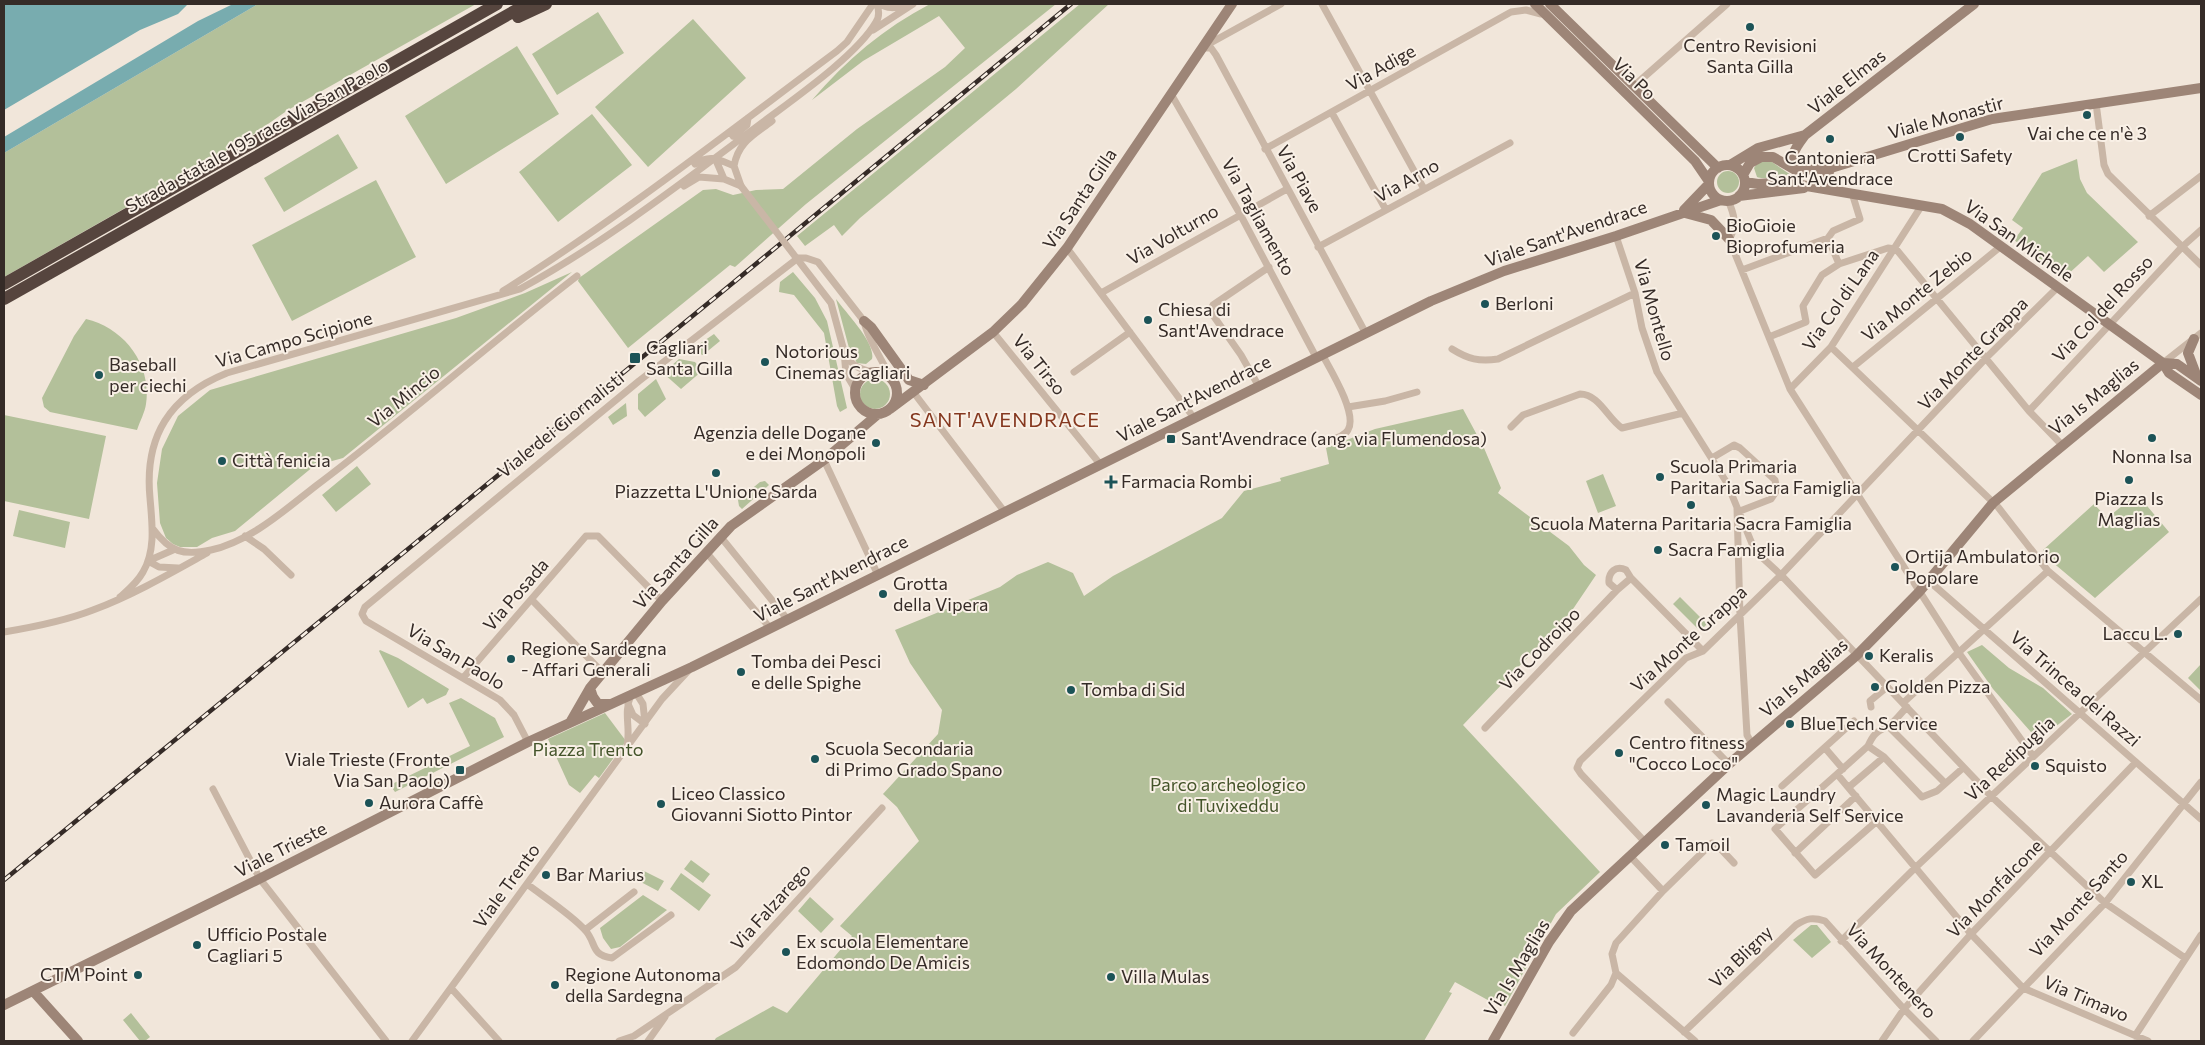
<svg xmlns="http://www.w3.org/2000/svg" width="2205" height="1045" viewBox="0 0 2205 1045" font-family="Commissioner,sans-serif">
<style>
.green{fill:#b3c09a}
.water{fill:#78acaf}
.lines{fill:none;stroke-linecap:round;stroke-linejoin:round}
.street{stroke:#c9b6a6;stroke-width:7}
.secondary{stroke:#9d8577;stroke-width:10}
.highway{stroke:#56453e;stroke-width:12}
.rail-casing{stroke:#352b27;stroke-width:4.5}
.rail{stroke:#f9f0e6;stroke-width:2.5;stroke-dasharray:8;stroke-linecap:butt}
.street-bridge{stroke:#c9b6a6;stroke-width:7}
.poi-dot{fill:#1c5357;stroke:#f9f0e6;stroke-width:2}
.labels{text-anchor:middle;stroke-width:4;stroke-linejoin:round;paint-order:stroke}
.poi-label{font-size:18px;fill:#352b27;stroke:#f9f0e6;text-anchor:start}
.street-label{font-size:18px;fill:#352b27;stroke:#f9f0e6}
.park-label{font-size:18px;fill:#44542a;stroke:#f9f0e6}
.quarter-label{font-size:20px;letter-spacing:1px;fill:#85381f;stroke:#f9f0e6}
</style>
<rect width="100%" height="100%" fill="#f1e6da"/>
<path class="green" d="M258,4h218l-188,106 -40,28 -244,139v-124z
M930,4h126l-250,200 -71,63 -5,-2 -102,83 -50,-67 1,-3 124,-88 13,-1 17,6 23,-5 27,-1 74,-60 88,-62 20,-19 -26,-32 -76,45 -51,39c34,-40 72,-72 118,-96z
M1080,4h29l-93,85 -156,129 -18,18 -8,-11 -29,21 -8,-10z
M598,12l26,41 -67,42 -25,-41z
M693,19l53,59 -98,89 -53,-60z
M517,46l42,68 -113,70 -41,-68z
M592,114l40,51 -74,57 -39,-50z
M338,134l20,34 -74,44 -20,-34z
M2077,159l3,20 7,14 51,49 -34,30 -16,-16 -23,21 -51,-37 9,-12 -11,-8 30,-47z
M1769,160l22,15c-9,0 -27,5 -34,2l-3,-9 4,-6z
M1717 182a11 11 0 1 1 22 0a11 11 0 1 1-22 0Z
M376,180l40,77 -124,64 -40,-76z
M572,272l-229,186 -29,8 -79,65 -23,7 -15,9h-17l-7,-3 -7,-6 -6,-15 -3,-40 5,-34 16,-33 32,-26 246,-72 69,-25z
M793,272l22,26 12,23 20,87 -7,4 -3,-6 -13,-73 -30,-38 -15,-3 1,-10z
M836,299c10,14 40,44 36,60l-6,5 -9,-1 -8,-15z
M86,319c38,9 66,45 60,85 -1,8 -6,17 -9,26l-87,-18 -6,-5 -2,-9 32,-62z
M714,334l6,7 -17,14 -9,-3 1,-5z
M679,359l16,3 7,9 -21,18 -18,-16z
M860 394a15 15 0 1 1 30 0a15 15 0 1 1-30 0Z
M656,379l10,20 -21,18 -7,-8v-15z
M626,403l1,13 -14,9 -5,-8z
M1463,409l21,39 17,40 -3,5 71,53 15,19 12,10 -25,37 -108,113 137,147 -44,42 -51,92 -8,-4 -2,2 -40,-22 -6,10 3,1 -28,48h-710l2,-3 57,-32 14,7 65,-77 -12,-10 79,-85 -22,-34 -14,-13 55,-60 4,-24 -32,-47 -15,-33 105,-43 17,-12 31,-13 25,11 11,23 29,-20 109,-58 22,-27 37,-10 -1,-3 49,-14 -3,-16 49,-19z
M4,415l102,21 -17,83 -85,-18z
M357,466l14,18 -35,28 -14,-17z
M1603,474l13,32 -18,7 -12,-32z
M765,481l4,4 -27,24 -3,-3 -1,-6 22,-18z
M2137,494l32,38 -74,66 -44,-37 -8,-11 51,-46 13,14z
M19,510l51,12 -5,26 -52,-12z
M1680,597l27,27 -7,7 -27,-27z
M1982,645l27,23 34,20 29,26 -34,26 -45,-51 -26,-37z
M380,650l18,8 51,31 -3,6 -19,9 -4,-6 -15,10 -29,-57z
M2201,664v27l-13,-13z
M461,698l34,20 9,19 -109,55 -5,-7 80,-39 -21,-43z
M605,713l21,28 -27,37 -4,-3 -15,18 -11,-8 -21,-46z
M691,860l19,14 -7,9 -19,-14z
M642,870l22,11 -6,10 -21,-11z
M681,873l30,22 -12,16 -29,-22z
M643,895l24,15 -47,37 -9,2 -8,-11 -3,-10z
M810,897l24,22 -13,14 -23,-22z
M1811,925h6l14,17 -19,16 -19,-18z
M131,1013l19,24 -5,4h-5l-17,-21z"/>
<path class="water" d="M4,4h184l-10,10 -38,16 -136,80z
M233,4h25l-254,149v-16l194,-116z"/>
<g class="lines">
<path class="street" d="M880,4c7,5 15,4 24,2
M1322,4l102,185
M873,30l40,-26
M1205,46l76,-42
M1203,48h8l5,7 149,277
M1635,85l92,-81
M1171,94l69,120 76,143
M2096,103l8,62 4,9 93,91
M1332,113l54,97
M733,136l14,-11 1,-7
M1265,149l246,-137 15,-2 15,4
M715,158l9,21 17,7
M695,164c15,-10 23,-5 39,2l7,20
M734,166c4,-24 20,-31 38,-45
M684,186l15,-9 25,2
M1728,200c6,14 10,26 1,39l61,150 169,264 74,103
M2149,216l52,-40
M1616,236l19,57 7,35 15,44 70,111 28,68 26,24 211,222 113,106 80,55
M1828,238l11,26
M1318,247l192,-104
M1067,248l127,170
M1742,270l86,-32 5,-7 27,-12 -8,-26
M503,291c116,-73 224,-158 334,-240l10,-9 26,-38
M1101,293l186,-104
M993,332l107,132
M1769,337l37,-15 -3,-16 19,-31 17,-11 49,-16 8,1 133,162 33,34
M1831,347l167,160 50,64 153,129
M1452,349c16,10 27,13 46,10l137,-66
M844,351l2,23 9,15
M846,354c5,12 14,15 26,18
M1322,354c8,15 36,60 26,76 -4,7 -15,9 -21,11
M2163,363l38,-30
M1853,367l147,-120
M1074,372l56,-40
M1258,385l-17,-30 -31,-44 3,-6 56,-38
M1790,389l41,-42 91,-142
M914,393l90,118
M1348,407l37,-6 32,-9
M2029,411l153,-164 19,-17
M1511,427l12,-12 57,-21c19,0 28,25 42,34l61,-15
M1712,458l22,-13 6,3 35,32 2,10 -6,9 -31,12
M824,460l53,113
M1737,508l3,107 7,120 5,9
M153,529c17,23 30,27 58,21 40,-9 75,-41 106,-65 89,-67 172,-141 260,-209
M245,536l19,13 27,26
M720,536l68,84
M706,552l64,76
M148,561l11,6 19,1
M148,561l25,-11
M1929,581l272,238
M1617,590l-8,-7c-1,-11 7,-18 17,-13l5,8
M120,597c8,-7 17,-14 23,-25 13,-22 9,-49 7,-74 -6,-62 20,-102 77,-125l293,-84c86,-47 164,-108 243,-167 32,-24 94,-67 113,-100 4,-6 3,-12 1,-18
M532,600l71,73
M4,632c30,-5 61,-11 89,-22 40,-15 78,-37 114,-57
M463,678l123,-142h12l64,65
M636,693l7,11 2,19
M1668,702l61,62
M1903,703l145,-132
M628,704l5,11 12,9
M1871,707l-1,-6 17,-14
M1888,726l57,57
M1485,728l132,-138 14,-12 72,73
M528,742l-14,-27 -14,-15 -134,-79 -4,-7 3,-7 274,-226 159,-123h8l12,4 46,59c2,15 19,40 26,56
M627,746c4,-19 -4,-32 4,-51
M1868,746c6,-13 9,-14 20,-20 7,-4 13,-13 19,-19
M1825,748l18,21
M1963,768l-26,23 -15,6 -38,-40 -16,-11 -31,28 134,160 52,54 125,53
M1837,774l-62,55 40,46 62,-54
M1782,786l72,-65
M1849,787l35,-30
M213,789l47,90 126,162
M1645,842l-64,-68 -4,-6 3,-7 106,-103 17,-7 78,-76 206,-218 70,-69
M1795,853l61,-57
M1630,856l33,35
M527,884c17,13 45,31 58,46 12,13 5,25 27,28l59,-43
M585,930l49,-38
M1841,941l74,-73 286,-269
M1616,973l79,68
M451,988l48,53
M1684,1032l112,-107c11,-7 17,-8 29,-4l79,88 32,32
M1573,1033l38,-48 5,-12 -4,-19 4,-11 47,-52 49,-48 5,2 17,18
M2135,1036l66,-101
M412,1041l250,-342 26,-28
M619,1041l15,-5 102,-69 146,-159
M648,1041l17,-24
M1882,1041l22,-32 67,-75 165,-172
M1973,1041l132,-138 96,-121"/>
<path class="secondary" d="M1535,4l160,157 13,19
M1550,4l168,164
M1730,165l28,-17 47,-13 169,-131
M1709 183a18 18 0 1 1 36 0a18 18 0 1 1-36 0Z
M1831,168l-5,9 7,13
M1801,171c-16,-11 -5,-24 4,-36
M1743,175l7,-12 11,-6h12l24,14 34,-3 161,-49 209,-31
M1745,182l13,2 25,-2 159,27 28,15 193,139 6,10 32,22
M1739,196l65,-8
M1684,210l24,-25
M1685,213l26,7 18,19
M864,321l7,6 38,53 15,5
M2194,339l-6,14 9,24
M2163,363l14,1 24,17
M855 393a21 21 0 1 1 42 0a21 21 0 1 1-42 0Z
M890,409l103,-77 29,-28 45,-56 165,-244
M590,688l3,9 5,7h12
M571,721l19,-33 72,-87 69,-75 93,-66 53,-45
M33,991l45,50
M4,1005l251,-124 273,-139 164,-75 739,-366 73,-30 112,-35 105,-36
M1493,1041l56,-99 22,-31 158,-147 127,-108 63,-64 74,-89 170,-140"/>
<path class="highway" d="M518,17l28,-13
M4,284l493,-280
M4,299l523,-295"/>
<defs>
<path id="rail" d="M4,880l730,-598 337,-278"/>
</defs>
<use href="#rail" class="rail-casing"/>
<use href="#rail" class="rail"/>
<path class="street-bridge" d="M741,186l90,117 13,48"/>
</g>
<g class="poi-dot">
<circle cx="1750" cy="27" r="5"/>
<circle cx="2087" cy="115" r="5"/>
<circle cx="1960" cy="137" r="5"/>
<circle cx="1830" cy="139" r="5"/>
<circle cx="1716" cy="236" r="5"/>
<circle cx="1485" cy="304" r="5"/>
<circle cx="1148" cy="320" r="5"/>
<rect x="629" y="352" width="12" height="12" rx="2.5"/>
<circle cx="765" cy="362" r="5"/>
<circle cx="99" cy="375" r="5"/>
<circle cx="2152" cy="438" r="5"/>
<rect x="1166" y="434" width="10" height="10" rx="2.5"/>
<circle cx="876" cy="443" r="5"/>
<circle cx="222" cy="461" r="5"/>
<circle cx="716" cy="473" r="5"/>
<circle cx="1660" cy="477" r="5"/>
<circle cx="2129" cy="480" r="5"/>
<path d="M1108.5 474.5h5v5h5v5h-5v5h-5v-5h-5v-5h5z"/>
<circle cx="1691" cy="505" r="5"/>
<circle cx="1658" cy="550" r="5"/>
<circle cx="1895" cy="567" r="5"/>
<circle cx="883" cy="594" r="5"/>
<circle cx="2178" cy="634" r="5"/>
<circle cx="1869" cy="656" r="5"/>
<circle cx="511" cy="659" r="5"/>
<circle cx="741" cy="672" r="5"/>
<circle cx="1875" cy="687" r="5"/>
<circle cx="1071" cy="690" r="5"/>
<circle cx="1790" cy="724" r="5"/>
<circle cx="1619" cy="753" r="5"/>
<circle cx="815" cy="759" r="5"/>
<circle cx="2035" cy="766" r="5"/>
<rect x="455" y="765" width="10" height="10" rx="2.5"/>
<circle cx="369" cy="803" r="5"/>
<circle cx="661" cy="804" r="5"/>
<circle cx="1706" cy="805" r="5"/>
<circle cx="1665" cy="845" r="5"/>
<circle cx="546" cy="875" r="5"/>
<circle cx="2131" cy="882" r="5"/>
<circle cx="197" cy="945" r="5"/>
<circle cx="786" cy="952" r="5"/>
<circle cx="138" cy="975" r="5"/>
<circle cx="1111" cy="977" r="5"/>
<circle cx="555" cy="985" r="5"/>
</g>
<g class="labels">
<g class="poi-label">
<text x="1750" y="52" text-anchor="middle">Centro Revisioni<tspan x="1750" dy="21">Santa Gilla</tspan></text>
<text x="2087" y="140" text-anchor="middle">Vai che ce n'è 3</text>
<text x="1960" y="162" text-anchor="middle">Crotti Safety</text>
<text x="1830" y="164" text-anchor="middle">Cantoniera<tspan x="1830" dy="21">Sant'Avendrace</tspan></text>
<text x="1726" y="232">BioGioie<tspan x="1726" dy="21">Bioprofumeria</tspan></text>
<text x="1495" y="310">Berloni</text>
<text x="1158" y="316">Chiesa di<tspan x="1158" dy="21">Sant'Avendrace</tspan></text>
<text x="646" y="354">Cagliari<tspan x="646" dy="21">Santa Gilla</tspan></text>
<text x="775" y="358">Notorious<tspan x="775" dy="21">Cinemas Cagliari</tspan></text>
<text x="109" y="371">Baseball<tspan x="109" dy="21">per ciechi</tspan></text>
<text x="866" y="439" text-anchor="end">Agenzia delle Dogane<tspan x="866" dy="21">e dei Monopoli</tspan></text>
<text x="1181" y="445">Sant'Avendrace (ang. via Flumendosa)</text>
<text x="2152" y="463" text-anchor="middle">Nonna Isa</text>
<text x="232" y="467">Città fenicia</text>
<text x="1670" y="473">Scuola Primaria<tspan x="1670" dy="21">Paritaria Sacra Famiglia</tspan></text>
<text x="1121" y="488">Farmacia Rombi</text>
<text x="716" y="498" text-anchor="middle">Piazzetta L'Unione Sarda</text>
<text x="2129" y="505" text-anchor="middle">Piazza Is<tspan x="2129" dy="21">Maglias</tspan></text>
<text x="1691" y="530" text-anchor="middle">Scuola Materna Paritaria Sacra Famiglia</text>
<text x="1668" y="556">Sacra Famiglia</text>
<text x="1905" y="563">Ortija Ambulatorio<tspan x="1905" dy="21">Popolare</tspan></text>
<text x="893" y="590">Grotta<tspan x="893" dy="21">della Vipera</tspan></text>
<text x="2168" y="640" text-anchor="end">Laccu L.</text>
<text x="521" y="655">Regione Sardegna<tspan x="521" dy="21">- Affari Generali</tspan></text>
<text x="1879" y="662">Keralis</text>
<text x="751" y="668">Tomba dei Pesci<tspan x="751" dy="21">e delle Spighe</tspan></text>
<text x="1885" y="693">Golden Pizza</text>
<text x="1081" y="696">Tomba di Sid</text>
<text x="1800" y="730">BlueTech Service</text>
<text x="1629" y="749">Centro fitness<tspan x="1629" dy="21">"Cocco Loco"</tspan></text>
<text x="825" y="755">Scuola Secondaria<tspan x="825" dy="21">di Primo Grado Spano</tspan></text>
<text x="450" y="766" text-anchor="end">Viale Trieste (Fronte<tspan x="450" dy="21">Via San Paolo)</tspan></text>
<text x="2045" y="772">Squisto</text>
<text x="671" y="800">Liceo Classico<tspan x="671" dy="21">Giovanni Siotto Pintor</tspan></text>
<text x="1716" y="801">Magic Laundry<tspan x="1716" dy="21">Lavanderia Self Service</tspan></text>
<text x="379" y="809">Aurora Caffè</text>
<text x="1675" y="851">Tamoil</text>
<text x="556" y="881">Bar Marius</text>
<text x="2141" y="888">XL</text>
<text x="207" y="941">Ufficio Postale<tspan x="207" dy="21">Cagliari 5</tspan></text>
<text x="796" y="948">Ex scuola Elementare<tspan x="796" dy="21">Edomondo De Amicis</tspan></text>
<text x="128" y="981" text-anchor="end">CTM Point</text>
<text x="565" y="981">Regione Autonoma<tspan x="565" dy="21">della Sardegna</tspan></text>
<text x="1121" y="983">Villa Mulas</text>
</g>
<g class="street-label">
<text transform="translate(1381 68) rotate(-29)" y="6">Via Adige</text>
<text transform="translate(1634 79) rotate(44)" y="6">Via Po</text>
<text transform="translate(1847 82) rotate(-38)" y="6">Viale Elmas</text>
<text transform="translate(1946 118) rotate(-15)" y="6">Viale Monastir</text>
<text transform="translate(257 136) rotate(-29)" y="6">Strada statale 195 racc Via San Paolo</text>
<text transform="translate(1299 179) rotate(61)" y="6">Via Piave</text>
<text transform="translate(1407 181) rotate(-29)" y="6">Via Arno</text>
<text transform="translate(1080 199) rotate(-56)" y="6">Via Santa Gilla</text>
<text transform="translate(1258 217) rotate(61)" y="6">Via Tagliamento</text>
<text transform="translate(1566 234) rotate(-19)" y="6">Viale Sant'Avendrace</text>
<text transform="translate(1173 235) rotate(-30)" y="6">Via Volturno</text>
<text transform="translate(2019 241) rotate(35)" y="6">Via San Michele</text>
<text transform="translate(1917 295) rotate(-39)" y="6">Via Monte Zebio</text>
<text transform="translate(1841 300) rotate(-55)" y="6">Via Col di Lana</text>
<text transform="translate(2103 309) rotate(-47)" y="6">Via Col del Rosso</text>
<text transform="translate(1654 310) rotate(74)" y="6">Via Montello</text>
<text transform="translate(294 340) rotate(-16)" y="6">Via Campo Scipione</text>
<text transform="translate(1973 354) rotate(-46)" y="6">Via Monte Grappa</text>
<text transform="translate(1039 365) rotate(51)" y="6">Via Tirso</text>
<text transform="translate(404 397) rotate(-39)" y="6">Via Mincio</text>
<text transform="translate(2094 397) rotate(-39)" y="6">Via Is Maglias</text>
<text transform="translate(1194 399) rotate(-27)" y="6">Viale Sant'Avendrace</text>
<text transform="translate(561 425) rotate(-39)" y="6">Viale dei Giornalisti</text>
<text transform="translate(676 563) rotate(-48)" y="6">Via Santa Gilla</text>
<text transform="translate(831 579) rotate(-27)" y="6">Viale Sant'Avendrace</text>
<text transform="translate(516 595) rotate(-49)" y="6">Via Posada</text>
<text transform="translate(1689 639) rotate(-42)" y="6">Via Monte Grappa</text>
<text transform="translate(1540 649) rotate(-46)" y="6">Via Codroipo</text>
<text transform="translate(456 657) rotate(31)" y="6">Via San Paolo</text>
<text transform="translate(1804 678) rotate(-41)" y="6">Via Is Maglias</text>
<text transform="translate(2075 689) rotate(41)" y="6">Via Trincea dei Razzi</text>
<text transform="translate(2010 759) rotate(-43)" y="6">Via Redipuglia</text>
<text transform="translate(281 850) rotate(-27)" y="6">Viale Trieste</text>
<text transform="translate(507 886) rotate(-54)" y="6">Viale Trento</text>
<text transform="translate(1995 889) rotate(-46)" y="6">Via Monfalcone</text>
<text transform="translate(2079 904) rotate(-48)" y="6">Via Monte Santo</text>
<text transform="translate(771 907) rotate(-48)" y="6">Via Falzarego</text>
<text transform="translate(1741 957) rotate(-44)" y="6">Via Bligny</text>
<text transform="translate(1517 968) rotate(-59)" y="6">Via Is Maglias</text>
<text transform="translate(1891 971) rotate(47)" y="6">Via Montenero</text>
<text transform="translate(2086 999) rotate(23)" y="6">Via Timavo</text>
</g>
<g class="park-label">
<text x="588" y="756">Piazza Trento</text>
<text x="1228" y="791">Parco archeologico<tspan x="1228" dy="21">di Tuvixeddu</tspan></text>
</g>
<g class="quarter-label">
<text x="1005" y="427">SANT'AVENDRACE</text>
</g>
</g>
<rect width="2205" height="1045" fill="none" stroke="#352b27" stroke-width="10"/>
</svg>
